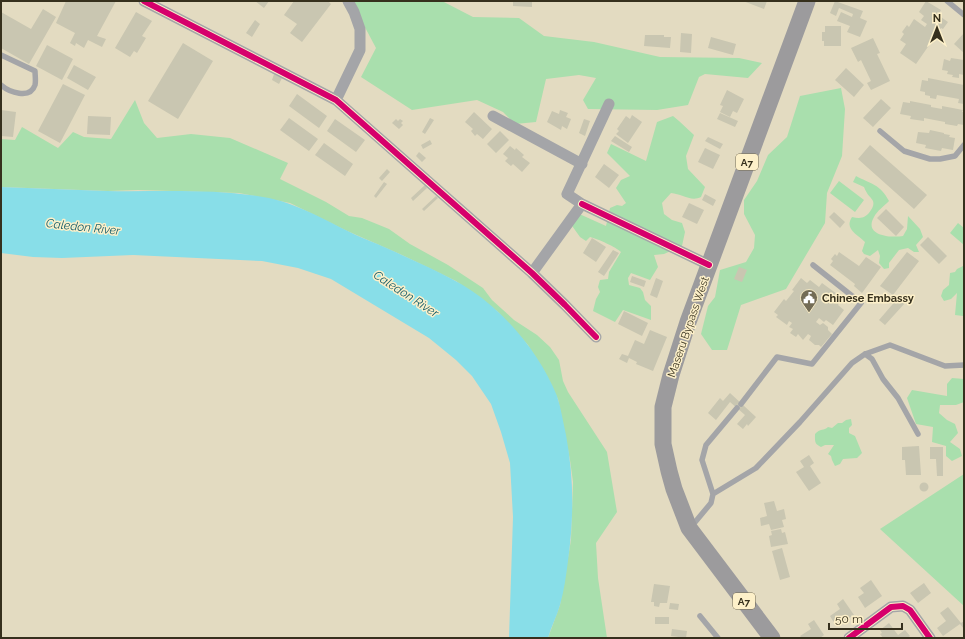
<svg xmlns="http://www.w3.org/2000/svg" width="965" height="639" viewBox="0 0 965 639" font-family="Raleway,sans-serif">
<style>
.green{fill:#a9dfad}
.water{fill:#88dee8}
.building{fill:#c9c6b1}
.lines{fill:none;stroke-linecap:round;stroke-linejoin:round}
.service{stroke:#a4a5a8;stroke-width:5.5}
.minor{stroke:#a4a5a8;stroke-width:11}
.primary{stroke:#9c9b9d;stroke-width:17}
.cycleway-casing{stroke:#fdf0c9;stroke-width:8}
.cycleway{stroke:#d6006c;stroke-width:6}
.labels{text-anchor:middle;stroke-width:3;stroke-linejoin:round;paint-order:stroke}
.shield{fill:#fdf0c9;stroke:#726a51;stroke-width:1}
.shield-label{font-size:10px;font-weight:bold;fill:#36301d}
.poi-label{font-size:11px;font-weight:bold;fill:#36301d;stroke:#fdf0c9;text-anchor:start}
.street-label{font-size:11px;fill:#36301d;stroke:#fdf0c9}
.water-label{font-size:12px;font-style:italic;fill:#145c69;stroke:#fdf0c9}
</style>
<rect width="100%" height="100%" fill="#e3dbc1"/>
<path class="green" d="M351,1h91l31,16 46,1 25,18 50,6 66,15 79,1 23,5 -14,15 -43,-4 -6,3 -11,28 -31,5 -69,-1 -5,-9 13,-22 -17,-3 -33,4 -10,43 -21,2 -12,-12 -26,-12 -65,10 -51,-33 15,-29z
M841,88l4,21 -3,47 -15,37 -2,30 -39,66 -45,16 -14,45h-15l-11,-16 7,-28 7,-9 5,-27 26,-8 8,-14 1,-13 -11,-21v-14l13,-19 11,-26 19,-18 13,-41z
M135,100l9,23 13,15 34,-4 39,4 58,25 -8,16 46,23 23,14 13,2 27,11 21,15 38,21 35,23 9,12 22,20 23,15 13,12 9,13 4,21 5,11 39,60 10,60 -21,31 2,35 9,60h-59l12,-33 11,-65 2,-58 -3,-22 -12,-61 -30,-54 -31,-34 -41,-30 -54,-26 -57,-25 -55,-27 -51,-10 -33,-1 -68,-2 -30,1 -107,-4v-48l14,1 7,-13 36,21 15,-16 11,5 27,2z
M673,116l6,5 15,14 -8,21 2,13 17,18 -4,10c-10,5 -19,-3 -30,-4l-9,10 2,11 8,6 10,3 3,9 -3,14 -18,8 -10,1 4,12 -8,13 -19,-7 -3,5 1,7 11,3 3,4 2,8 6,6v14l-28,-10 -8,12 -22,-11 3,-12 4,-7 -2,-5 2,-7 8,-1 1,-7 12,-20c-5,-5 -23,-13 -31,-15l-4,4 -6,-4 -10,-14 5,-11 31,14 4,-18 7,-3 5,1 4,-3 -10,-15 5,-8 9,-4 -23,-23 4,-9 35,17 11,-39z
M856,176c15,8 24,8 33,25 -5,5 -12,10 -15,16 -11,19 18,21 29,19l4,-7 1,-13 12,13 3,8 -7,8 3,7h-5l-6,-4 -9,2 -10,13v5l-5,1 -5,-6 1,-7 -2,-6 -8,6 -6,-2 -2,-3 3,-9c-8,-8 -21,-13 -13,-25 9,2 14,1 19,-7 2,-3 3,-6 2,-9 -3,-5 -6,-6 -9,-14l-11,-5z
M839,181l25,19 -9,12 -25,-19z
M958,223l6,5v17l-14,-12z
M963,266l1,1v46l-1,3 -8,-1 2,-22 -6,6 -7,2 -3,-5 2,-6 6,-5 1,-12 5,-1 2,-3z
M952,378l12,1v23l-8,3h-16l-1,8 8,7 8,4 3,9 -8,9 10,7 2,7 -10,5 -6,-5v-10l-14,-4 1,-15 -17,-3 -9,-26 5,-8 35,6v-12z
M851,419l1,6 -3,3v5l6,3 7,17 -5,5 -14,1 -3,5 -5,2 -3,-6 -1,-4 -3,-2 6,-9h-9l-4,2c-7,-3 -6,-6 -6,-13 5,-6 9,-3 13,-7l4,1 6,-5h4l4,-3z
M964,474v132l-84,-77z"/>
<path class="water" d="M1,187c35,1 70,3 106,4 54,1 108,-3 162,7 37,8 66,29 101,43 20,8 40,18 60,27 14,7 29,14 42,23 36,24 69,65 85,105 4,12 6,26 9,39 8,43 8,82 2,126 -2,15 -4,30 -8,44 -3,11 -9,22 -12,33h-39l4,-121 -3,-54 -9,-31 -10,-28 -19,-28 -16,-16 -27,-22 -98,-59 -33,-11 -36,-7 -129,-6 -71,3 -29,-1 -32,-4z"/>
<path class="building" d="M66,1h50l-19,35 9,3 -4,8 -14,-7 -4,8 -8,-5 -1,3 -5,-3 5,-10 -19,-10z
M255,1h14l-5,7z
M294,1h34l3,3 -29,38 -12,-9 7,-9 -13,-9z
M513,1h19v6l-19,-1z
M743,1h24l-3,8z
M835,1l28,10 -3,7 7,3 -7,16 -13,-5 3,-6 -13,-5 4,-9 11,5 1,-3 -14,-6 -3,8 -6,-3z
M926,1l15,9 -3,5 10,7 -5,7 -2,-1 -25,36 -16,-11 6,-9 -6,-4 4,-6 -2,-2 5,-7 2,2 5,-8 11,8 2,-3 -6,-4 3,-4 -5,-4z
M43,9l13,8 -27,47 -28,-16v-36l30,17z
M136,12l16,9 -10,15 4,2 -9,15 -3,-2 -4,6 -15,-9z
M255,20l5,4 -8,13 -6,-4z
M825,26h16v20h-17v-5h-2v-9h3z
M681,33l11,1 -1,19 -11,-1z
M964,33v20l-10,-9z
M645,35h19v2h7l-1,11 -26,-2z
M711,37l25,7 -3,11 -25,-7z
M873,38l7,15 -3,1 13,27 -19,9 -4,-7 4,-2 -10,-21 -3,2 -7,-14z
M183,43l30,18 -35,58 -30,-18z
M47,45l26,14 -11,21 -26,-14z
M951,58l13,2v15l-5,-1v4l-7,-1 1,-2 -6,-1 1,-3 -6,-1 2,-11 6,2z
M74,65l22,12 -8,13 -21,-12z
M846,68l18,17 -10,12 -19,-17z
M274,74l8,4 -3,6 -7,-4z
M928,78l36,7v19l-6,-1 1,-4 -22,-4 -1,4 -6,-1v-2l-5,-1v-3l-5,-1 2,-11 6,1z
M63,84l22,11 -25,48 -22,-12z
M727,90l17,9 -7,14 -4,-2 -3,6 -10,-5 3,-6 -3,-1z
M297,94l30,22 -8,12 -30,-22z
M881,99l10,9 -18,19 -10,-9z
M910,101l21,4v2l11,2v-3l21,4 -1,2h2v13l-6,-1 -1,2 -12,-2v-2l-21,-4v3l-14,-2 1,-3 -11,-2 3,-12 7,1z
M1,110l15,2 -3,25 -12,-1z
M560,110l8,3 -2,4 5,2 -4,10 -5,-3 -1,4 -14,-8 5,-11 7,3z
M474,112l18,17 -9,10 -6,-5 -2,2 -4,-5 2,-2 -8,-7z
M720,113l18,8 -3,6 -18,-8z
M632,115l10,7 -14,21 -12,-9 3,-3 -2,-2 9,-13 4,3z
M88,116l23,1 -1,18 -23,-1z
M289,118l29,21 -9,12 -29,-21z
M430,118l4,2 -9,14 -3,-2z
M335,119l30,21 -9,12 -29,-21z
M396,119l2,2 2,-2 3,2 -2,2 2,2 -4,4 -7,-6z
M584,119l6,2 -5,15 -6,-3z
M930,130l14,3v1l6,1 -1,2 6,1 -2,12 -11,-2 -1,3 -16,-3 1,-3 -10,-2 2,-11 11,1z
M500,131l9,9 -13,13 -9,-9z
M615,136l17,11 -3,5 -18,-11z
M708,137l15,7 -3,5 -15,-8z
M430,140l2,4 -9,5 -2,-4z
M324,143l29,21 -8,12 -30,-21z
M870,145l57,50 -13,14 -56,-50z
M510,146l5,4 1,-2 8,7 -2,2 8,6 -8,9 -9,-8 -2,2 -6,-5 3,-3 -5,-4z
M705,148l15,7 -7,14 -15,-7z
M419,152l7,6 -4,4 -6,-6z
M604,164l15,11 -10,13 -14,-11z
M387,169l3,3 -8,9 -3,-3z
M384,182l3,2 -11,14 -2,-2z
M425,185l2,3 -14,13 -2,-3z
M705,194l11,6 -3,6 -11,-6z
M436,196l2,2 -14,13 -2,-2z
M689,203l15,7 -7,14 -15,-7z
M886,209l18,18 -8,9 -19,-18z
M834,212l11,10 -5,6 -11,-11z
M928,237l19,19 -8,8 -19,-19z
M592,238l14,9 -10,15 -13,-9z
M613,250l6,3 -15,23 -6,-4z
M839,252l20,14 7,-9 15,10 -19,26 -8,-7 1,-2 -25,-19 3,-4 -2,-2 4,-5 2,2z
M907,252l12,9 -26,34 -13,-9z
M739,267l8,3 -5,12 -8,-3z
M632,276l14,5 -2,6 -14,-5z
M656,278l7,3 -6,17 -7,-3z
M801,278l6,5 3,-3 9,7 3,-4 19,14 -3,4 1,2 -1,2 6,5 -11,15 -7,-5 -2,2 -5,-4 -3,4 4,3 3,-2 5,4v3l4,4 -11,13 -2,-2h-4l-6,-5 2,-4 -3,-2 -5,6 -5,-6 -2,3 -6,-4 3,-4 -4,-2 3,-4 -3,-2 -2,4 -11,-8 2,-2 -4,-3 10,-13 2,2 8,-10 -2,-1z
M898,298l7,5 -20,22 -6,-5z
M624,311l24,12 -6,13 -24,-12z
M650,330l17,7 -14,34 -17,-7 1,-2 -8,-4 -2,5 -8,-4 3,-5 6,2 7,-16 9,4z
M730,393l26,24 -8,9 -1,-2 -4,5 -6,-5 8,-9 -15,-13 -14,18 -8,-7 12,-15 3,3z
M919,446l2,29h-15l-1,-15h-3v-13z
M930,447h13v29h-6l-1,-17h-6z
M809,455l5,8 -4,3 11,17 -12,8 -13,-19 8,-5 -4,-6z
M919.5 487a4.5 4.5 0 1 1 9 0a4.5 4.5 0 1 1-9 0Z
M774,501l3,10 7,-2 2,10 -4,1 2,7 -13,3 -2,-6 -8,2 -1,-8 7,-2 -3,-13z
M781,529l1,4 3,-1 3,12 -17,3 -2,-11 3,-1 -1,-4z
M782,548l8,29 -10,3 -8,-29z
M871,580l11,16 -17,12 -7,-11 6,-4 -4,-5z
M924,583l7,10 -13,10 -8,-10z
M654,584l16,2 -3,17h-7l-1,4 -5,-1v-4h-3z
M843,599l11,16 -18,11 -6,-10 10,-7 -3,-5z
M670,603l9,1 -1,6 -9,-1z
M948,607l13,16 3,-2v8l-4,-5 -17,12 -6,-8 9,-7 -6,-8z
M655,617h14v7h-14z
M814,620l10,15 -4,3h-18l-2,-2 11,-7 -3,-5z
M889,623l9,12 7,-5 5,6 -2,2h-25l-3,-4 2,-1 -2,-3z
M672,629l15,2 -1,7 -15,-2z"/>
<g class="lines">
<path class="service" d="M947,1l17,14
M1,55l34,16c0,4 1,10 0,14 -5,15 -26,7 -34,0
M880,131l24,20 26,8h10l15,-3 9,-11
M865,354l7,5 11,20 15,19 20,36
M741,404l36,-47 35,7 49,-61 -48,-38
M713,494l43,-26 44,-46 52,-59 13,-9 25,-9 55,21 19,-1
M691,527l20,-24 2,-9 -11,-34 4,-15 31,-37
M700,616l18,22"/>
<path class="minor" d="M144,1l192,99 196,173 33,32 31,32
M336,100l24,-50v-21l-6,-17 -6,-11
M493,116l89,48
M582,204l127,61
M532,273l50,-69 -15,-10 42,-90
M849,638l42,-31 12,-1 7,4 20,28"/>
<path class="primary" d="M772,638l-83,-110 -15,-39 -5,-18 -6,-27v-37l8,-32 17,-53 119,-321"/>
<defs>
<path id="cycleway" d="M144,1l192,99 196,173 33,32 31,32
M582,204l127,61
M849,638l42,-31 12,-1 7,4 20,28"/>
</defs>
<use href="#cycleway" class="cycleway-casing"/>
<use href="#cycleway" class="cycleway"/>
</g>
<defs>
<symbol id="civic-pin" viewBox="-11 -11 22 30"><path d="M0 17L-7.5 6A9.5 9.5 0 1 1 7.5 6Z" fill="#736c56" stroke="#fdf0c9"/><path d="M-.6-6.5H3V-4.5H.6V-3L4-1V1h2V6H-6V1h2V-1L-.6-3ZM-1.2 2.5V6h2.4V2.5Z" fill="#fff"/></symbol>
</defs>
<g fill-rule="evenodd">
<use href="#civic-pin" x="799" y="288" width="20" height="27"/>
</g>
<g class="labels">
<g class="shield">
<rect x="736" y="154" width="22" height="16" rx="3"/>
<rect x="733" y="593" width="22" height="16" rx="3"/>
</g>
<g class="shield-label">
<text x="747" y="166">A7</text>
<text x="744" y="605">A7</text>
</g>
<g class="poi-label">
<text x="822" y="302">Chinese Embassy</text>
</g>
<g class="street-label">
<text transform="translate(688 327) rotate(-71)" y="4">Maseru Bypass West</text>
</g>
<g class="water-label">
<text transform="translate(83 227) rotate(6)" y="4">Caledon River</text>
<text transform="translate(406 294) rotate(33)" y="4">Caledon River</text>
</g>
</g>
<rect width="965" height="639" fill="none" stroke="#36301d" stroke-width="4"/>
<g transform="translate(937 28)" stroke="#fdf0c9" stroke-width="3" paint-order="stroke">
<path d="M0-3L7 15L0 10L-7 15Z" fill="#36301d"/>
<text y="-6" font-size="11" font-weight="bold" text-anchor="middle" fill="#36301d">N</text>
</g>
<path d="M829 623v6h73v-6" fill="none" stroke="#36301d" stroke-width="2"/>
<text x="835" y="623" font-size="12" fill="#36301d" stroke="#fdf0c9" stroke-width="3" paint-order="stroke">50 m</text>
</svg>
